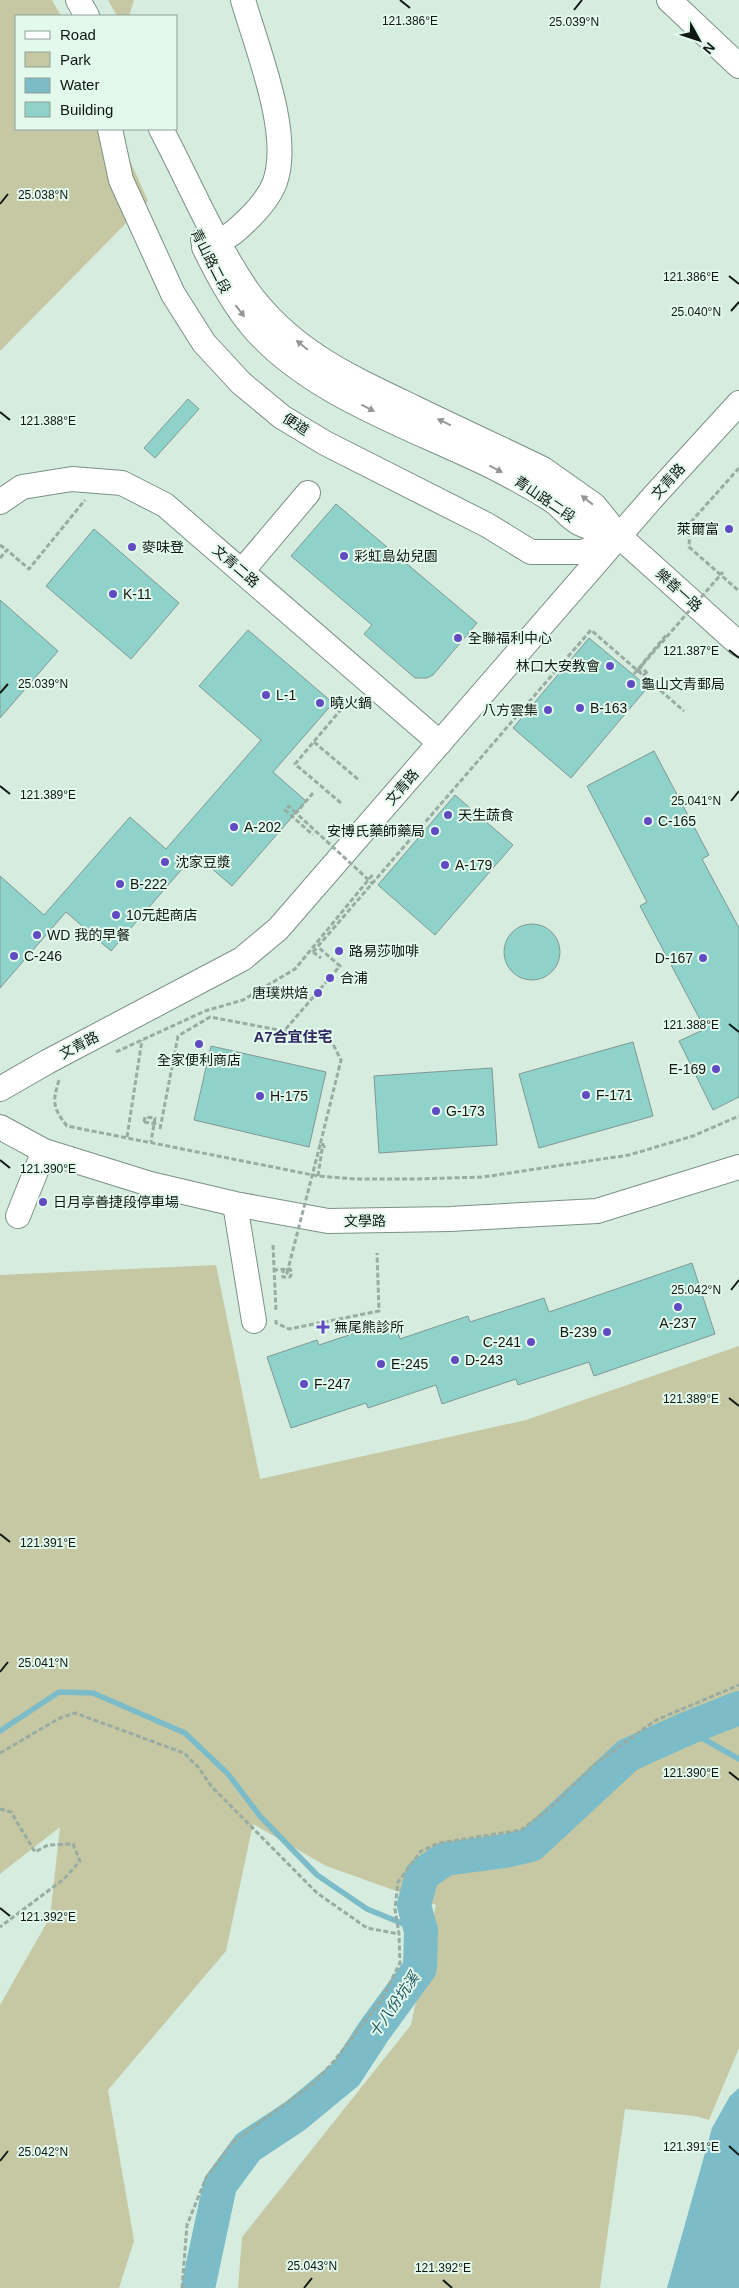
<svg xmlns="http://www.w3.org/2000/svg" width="739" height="2288" viewBox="0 0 739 2288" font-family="Helvetica,'Noto Sans TC',sans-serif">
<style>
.green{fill:#c6c8a4}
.water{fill:#7bbcc8}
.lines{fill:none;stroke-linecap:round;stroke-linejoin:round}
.stream{stroke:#7bbcc8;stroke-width:5.5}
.river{stroke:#7bbcc8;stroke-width:34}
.building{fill:#8fd2ca;stroke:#7f9895}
.minor-casing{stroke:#7c9185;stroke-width:26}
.path{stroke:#99aca1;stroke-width:3;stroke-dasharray:5 2.5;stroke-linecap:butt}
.minor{stroke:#fff;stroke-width:24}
.path-bridge{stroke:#99aca1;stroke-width:3;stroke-dasharray:5 2.5;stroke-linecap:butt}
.oneway{fill:#939795}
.ticks{fill:none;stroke:#101814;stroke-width:2}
.poi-dot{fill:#614bc3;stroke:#e3f9ec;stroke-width:2}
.labels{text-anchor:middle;stroke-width:4;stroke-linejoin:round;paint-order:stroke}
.street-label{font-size:14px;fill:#101814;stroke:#e3f9ec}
.poi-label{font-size:14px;fill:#101814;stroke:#e3f9ec;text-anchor:start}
.neighbourhood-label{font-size:15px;font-weight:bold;fill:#312863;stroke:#e3f9ec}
.water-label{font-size:15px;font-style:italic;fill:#1d545e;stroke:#e3f9ec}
.ticks-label{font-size:12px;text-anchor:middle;fill:#101814;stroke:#e3f9ec;stroke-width:4;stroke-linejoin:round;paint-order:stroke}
</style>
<rect width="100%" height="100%" fill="#d5ecdf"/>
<path class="green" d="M0,0h52l9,16h-45v113h100l32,72 -148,150z
M108,0h26l-5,16h-12z
M216,1265l44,214 266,-59 213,-74v702l-30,72 -14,-4 -70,-7 -25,179h-362l4,-51 169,-212 25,-120 -110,-39 -73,-42 -27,127 -118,139 26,151 -15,47h-119v-283l50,-88 10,-90 -60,47v-599z"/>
<path class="water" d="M739,2088v200h-72l45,-160 18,-32z"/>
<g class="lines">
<path class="stream" d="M686,1729l53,30
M0,1731l59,-39 34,1 92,40 43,41 32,42 57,59 50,34 54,22"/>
<path class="river" d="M198,2288l22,-103 28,-38 47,-31 51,-42 28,-43 46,-63 1,-37 -7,-26 8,-30 23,-16 60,-8 26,-6 97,-90 58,-26 53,-21"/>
</g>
<path class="building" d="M188,399l11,10 -44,49 -11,-10z
M336,504l141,119 -44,52 -6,3h-12l-51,-44 8,-9 -81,-69z
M94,529l85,74 -48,56 -85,-73z
M0,600l58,51 -58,67z
M248,630l85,73 -60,69 33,29 -74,85 -37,-32 -84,97 -45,-39 -66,76v-112l44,39 86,-98 36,32 95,-109 -62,-54z
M589,638l59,49 -77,91 -58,-50z
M654,751l55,104 -7,4 37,69v169l-26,13 -34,-69 26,-12 -65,-123 7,-4 -60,-116z
M455,795l58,50 -78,90 -57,-50z
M504 952a28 28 0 1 1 56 0a28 28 0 1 1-56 0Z
M633,1042l20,74 -114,32 -20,-74z
M211,1046l115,26 -17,75 -115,-27z
M492,1068l5,77 -118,8 -5,-77z
M692,1263l23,71 -121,42 -5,-14 -71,23 -2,-6 -74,25 -6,-19 -68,23 -2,-5 -75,25 -24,-71 50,-17 2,5 75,-25 6,19 68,-23 2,6 74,-24 5,14z"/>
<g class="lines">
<defs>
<path id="minor" d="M78,0l9,16
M669,0l70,66
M110,129l11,51 52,114 31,49 37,40 41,34 43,26 162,82 44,27h52l32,-14
M161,129c28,53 52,111 86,161 43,60 101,86 166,117 43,21 87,41 130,62l51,36 25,31 120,108
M203,240c15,6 30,-6 40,-16 12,-11 26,-26 32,-42 17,-49 -18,-133 -32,-182
M204,247c13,27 27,54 46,77 58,71 167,105 247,145 19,10 38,20 56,32 9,6 16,17 26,22 12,6 27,9 40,13
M0,502l22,-15 50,-8 50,4 43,22 275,238
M242,571l66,-78
M0,1089l47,-27 195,-103 36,-30 375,-432 86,-94
M0,1127l44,24 106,33 85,20 93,17 122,-2 147,-8 142,-44
M235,1204l19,117
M18,1216l26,-65"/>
</defs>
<use href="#minor" class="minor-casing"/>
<path class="path" d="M739,468l-49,55 -1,24 50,44
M0,545l7,5
M0,558l7,-8 22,19 56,-69
M637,669l9,7 2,-2 -7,-7
M634,674l33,-40
M314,742l46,39
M341,803l-46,-39 54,-64
M296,813l-7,-7 -4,4 28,25
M313,952l8,6
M284,1031l48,11 9,18 -21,85
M116,1052l89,-41 38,-11 52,-31 79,-96
M59,1080c-7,23 -6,28 8,46l251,50 37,3h60l68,-2 146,-22 64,-19 46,-20
M144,1122l1,-5 10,1 -4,24
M160,1129l18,-93 32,-19 74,14 56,-65 -22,-19
M127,1137l15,-97
M318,1176l5,-33
M273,1245l3,66
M273,1270l15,-1 -1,4 2,-4h1l2,4 -2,4h-7l-1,-3 2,-5
M276,1320v3l13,6 90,-18 -2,-58
M0,1753l60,-35 15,-5 109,40 15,15 12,18 106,107 50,35 32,6
M0,1809l11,3 24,40 13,-7 25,-1 7,17 -16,18 -64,48
M182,2288l5,-63 19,-47 27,-36 81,-59 21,-23 47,-61 18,-36 -1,-29 -4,-25 3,-27 23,-31 18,-8 82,-13 28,-21 45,-44 62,-45 83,-35"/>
<use href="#minor" class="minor"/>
<path class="path-bridge" d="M637,671l86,-99
M313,793l-17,20 77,71
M313,952l278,-322 93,81
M144,1122l15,2
M287,1273l33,-128 4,1v2"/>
</g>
<defs><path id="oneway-solid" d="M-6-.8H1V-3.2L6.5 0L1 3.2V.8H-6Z" transform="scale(1.25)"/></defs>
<g class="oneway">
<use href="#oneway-solid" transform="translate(240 311) rotate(52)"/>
<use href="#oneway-solid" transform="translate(302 345) rotate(-141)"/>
<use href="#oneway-solid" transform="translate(368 408) rotate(27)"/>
<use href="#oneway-solid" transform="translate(444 422) rotate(-154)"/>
<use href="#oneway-solid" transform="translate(496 469) rotate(27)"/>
<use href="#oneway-solid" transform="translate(587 500) rotate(-142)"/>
</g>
<path class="ticks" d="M400,0l10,8M574,10l8,-10M0,204l8,-10M729,276l10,8M731,311l8,-9M0,412l10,8M729,650l10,8M0,693l8,-9M0,786l10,8M731,801l8,-10M729,1024l10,8M0,1160l10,8M731,1290l8,-10M729,1398l10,8M0,1534l10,8M0,1672l8,-10M729,1772l10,8M0,1908l10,8M729,2146l10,9M0,2161l8,-10M443,2280l9,8M304,2288l8,-10"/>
<g class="poi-dot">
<circle cx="729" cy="529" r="5"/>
<circle cx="132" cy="547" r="5"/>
<circle cx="344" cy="556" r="5"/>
<circle cx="113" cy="594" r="5"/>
<circle cx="458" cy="638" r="5"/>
<circle cx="610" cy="666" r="5"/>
<circle cx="631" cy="684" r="5"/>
<circle cx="266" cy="695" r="5"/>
<circle cx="320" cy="703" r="5"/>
<circle cx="580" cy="708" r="5"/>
<circle cx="548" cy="710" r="5"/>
<circle cx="448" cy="815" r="5"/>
<circle cx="648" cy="821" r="5"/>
<circle cx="234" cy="827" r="5"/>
<circle cx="435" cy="831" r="5"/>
<circle cx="165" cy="862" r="5"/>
<circle cx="445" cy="865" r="5"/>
<circle cx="120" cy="884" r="5"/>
<circle cx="116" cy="915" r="5"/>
<circle cx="37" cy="935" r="5"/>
<circle cx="339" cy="951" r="5"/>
<circle cx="14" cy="956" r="5"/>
<circle cx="703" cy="958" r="5"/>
<circle cx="330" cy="978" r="5"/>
<circle cx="318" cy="993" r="5"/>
<circle cx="199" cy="1044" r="5"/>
<circle cx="716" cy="1069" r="5"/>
<circle cx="586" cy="1095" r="5"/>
<circle cx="260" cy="1096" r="5"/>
<circle cx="436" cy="1111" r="5"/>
<circle cx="43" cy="1202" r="5"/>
<circle cx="678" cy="1307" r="5"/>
<path d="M320.5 1319.5h5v5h5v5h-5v5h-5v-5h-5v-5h5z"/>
<circle cx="607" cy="1332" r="5"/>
<circle cx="531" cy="1342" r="5"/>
<circle cx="455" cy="1360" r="5"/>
<circle cx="381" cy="1364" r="5"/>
<circle cx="304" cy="1384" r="5"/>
</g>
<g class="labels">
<g class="street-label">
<text transform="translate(211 261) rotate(63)" y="5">青山路二段</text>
<text transform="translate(296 424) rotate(32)" y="5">便道</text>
<text transform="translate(668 481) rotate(-48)" y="5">文青路</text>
<text transform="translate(545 499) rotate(34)" y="5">青山路二段</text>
<text transform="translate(236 566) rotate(41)" y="5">文青二路</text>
<text transform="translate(679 590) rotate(42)" y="5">樂善一路</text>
<text transform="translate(402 787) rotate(-49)" y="5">文青路</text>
<text transform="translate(79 1045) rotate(-28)" y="5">文青路</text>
<text transform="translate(365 1221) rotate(-1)" y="5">文學路</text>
</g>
<g class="poi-label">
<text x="719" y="534" text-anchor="end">萊爾富</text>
<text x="142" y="552">麥味登</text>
<text x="354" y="561">彩虹島幼兒園</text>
<text x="123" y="599">K-11</text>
<text x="468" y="643">全聯福利中心</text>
<text x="600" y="671" text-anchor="end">林口大安教會</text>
<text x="641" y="689">龜山文青郵局</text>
<text x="276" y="700">L-1</text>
<text x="330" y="708">曉火鍋</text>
<text x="590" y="713">B-163</text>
<text x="538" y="715" text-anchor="end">八方雲集</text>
<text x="458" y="820">天生蔬食</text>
<text x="658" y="826">C-165</text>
<text x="244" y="832">A-202</text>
<text x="425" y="836" text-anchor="end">安博氏藥師藥局</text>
<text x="175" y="867">沈家豆漿</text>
<text x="455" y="870">A-179</text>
<text x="130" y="889">B-222</text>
<text x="126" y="920">10元起商店</text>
<text x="47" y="940">WD 我的早餐</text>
<text x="349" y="956">路易莎咖啡</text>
<text x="24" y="961">C-246</text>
<text x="693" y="963" text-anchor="end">D-167</text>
<text x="340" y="983">合浦</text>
<text x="308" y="998" text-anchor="end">唐璞烘焙</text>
<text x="199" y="1065" text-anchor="middle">全家便利商店</text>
<text x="706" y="1074" text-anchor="end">E-169</text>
<text x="596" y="1100">F-171</text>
<text x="270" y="1101">H-175</text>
<text x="446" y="1116">G-173</text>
<text x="53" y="1207">日月亭善捷段停車場</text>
<text x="678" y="1328" text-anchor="middle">A-237</text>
<text x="334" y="1332">無尾熊診所</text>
<text x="597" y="1337" text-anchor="end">B-239</text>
<text x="521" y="1347" text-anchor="end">C-241</text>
<text x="465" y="1365">D-243</text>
<text x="391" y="1369">E-245</text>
<text x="314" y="1389">F-247</text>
</g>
<g class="neighbourhood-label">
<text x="293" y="1042">A7合宜住宅</text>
</g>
<g class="water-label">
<text transform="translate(394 2005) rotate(-55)" y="5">十八份坑溪</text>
</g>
</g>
<g class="ticks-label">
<text x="410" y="25">121.386°E</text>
<text x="574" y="26">25.039°N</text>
<text x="43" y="199">25.038°N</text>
<text x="691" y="281">121.386°E</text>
<text x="696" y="316">25.040°N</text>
<text x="48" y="425">121.388°E</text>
<text x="691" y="655">121.387°E</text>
<text x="43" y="688">25.039°N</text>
<text x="48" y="799">121.389°E</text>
<text x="696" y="805">25.041°N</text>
<text x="691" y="1029">121.388°E</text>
<text x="48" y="1173">121.390°E</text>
<text x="696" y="1294">25.042°N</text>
<text x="691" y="1403">121.389°E</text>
<text x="48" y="1547">121.391°E</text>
<text x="43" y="1667">25.041°N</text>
<text x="691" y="1777">121.390°E</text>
<text x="48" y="1921">121.392°E</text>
<text x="691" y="2151">121.391°E</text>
<text x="43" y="2156">25.042°N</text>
<text x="312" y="2270">25.043°N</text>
<text x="443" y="2272">121.392°E</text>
</g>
<rect x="15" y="15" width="162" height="115" fill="#e3f9ec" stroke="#8f9f96"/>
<rect x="25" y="31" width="25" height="8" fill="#ffffff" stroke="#8f9f96"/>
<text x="60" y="40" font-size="15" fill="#101814">Road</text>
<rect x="25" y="52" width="25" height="15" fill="#c6c8a4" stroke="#8f9f96"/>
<text x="60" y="65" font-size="15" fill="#101814">Park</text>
<rect x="25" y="78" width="25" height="15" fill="#7bbcc8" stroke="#8f9f96"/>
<text x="60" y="90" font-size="15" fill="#101814">Water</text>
<rect x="25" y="102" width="25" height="15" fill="#8fd2ca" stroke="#8f9f96"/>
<text x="60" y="115" font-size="15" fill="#101814">Building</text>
<g transform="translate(699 40) rotate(130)" stroke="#e3f9ec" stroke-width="4" paint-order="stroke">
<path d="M0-4L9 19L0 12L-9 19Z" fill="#101814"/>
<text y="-8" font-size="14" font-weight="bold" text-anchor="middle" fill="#101814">N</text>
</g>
</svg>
